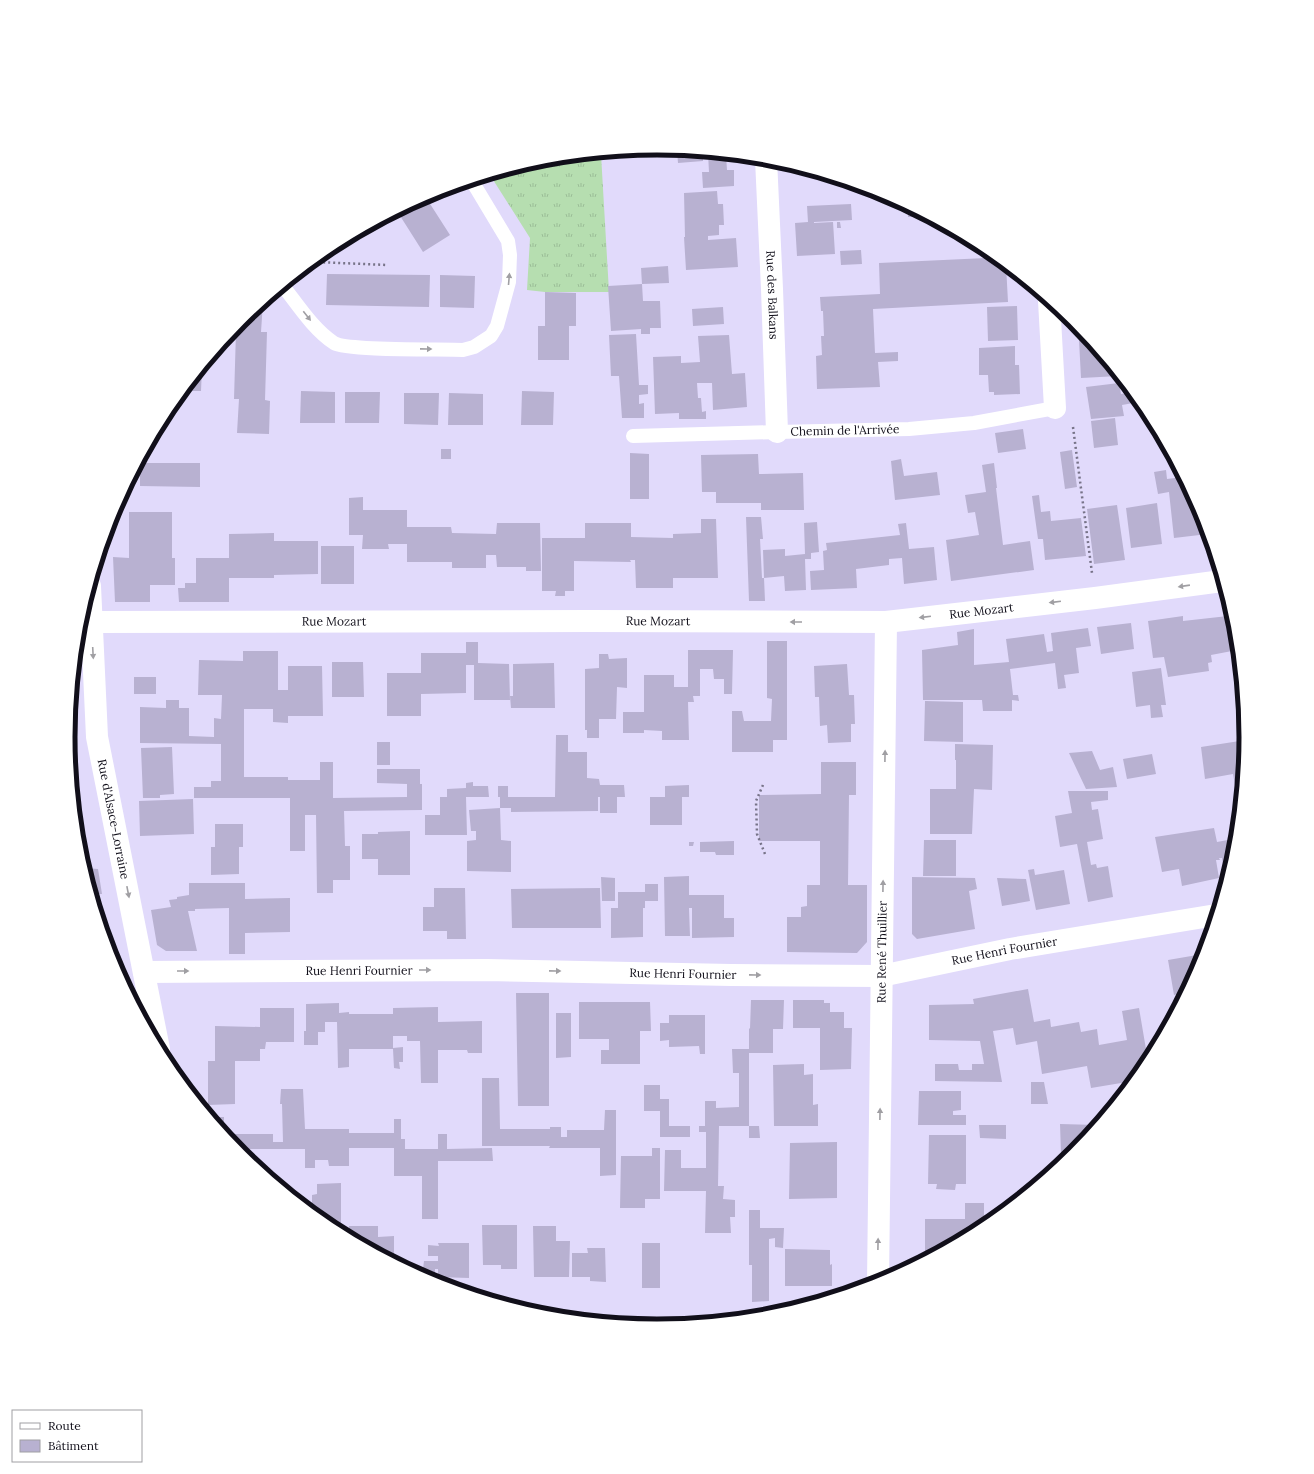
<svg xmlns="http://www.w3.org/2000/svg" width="1314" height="1474" viewBox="0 0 1314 1474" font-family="Lora,serif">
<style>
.grass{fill:url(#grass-tufts)}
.building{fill:#b8b1d1}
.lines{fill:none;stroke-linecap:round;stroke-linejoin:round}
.path{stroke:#777388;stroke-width:2.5;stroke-dasharray:2 3;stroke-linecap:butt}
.lane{stroke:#fff;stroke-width:14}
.street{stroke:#fff;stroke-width:22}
.oneway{fill:#a09fa3}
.labels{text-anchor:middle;stroke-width:3;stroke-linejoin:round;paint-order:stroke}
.street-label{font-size:12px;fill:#110f1a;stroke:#fff}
.rim{fill:none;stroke:#110f1a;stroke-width:5}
</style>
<defs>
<pattern id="grass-tufts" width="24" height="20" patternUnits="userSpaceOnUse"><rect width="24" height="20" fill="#b6deb0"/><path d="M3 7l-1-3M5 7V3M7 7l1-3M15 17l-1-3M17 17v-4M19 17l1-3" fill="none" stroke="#9bbd97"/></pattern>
</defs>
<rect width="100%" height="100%" fill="#e1dafb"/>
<path class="grass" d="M601,154l8,138h-64l-18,-2 3,-52 -40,-63 52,-16z"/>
<path class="building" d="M677,150l26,3v8l-25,2z
M708,153l18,2 1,15h7v16l-31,2 -1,-16h7z
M812,172l16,4 -16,1z
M862,187l21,6 2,1 -16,1v-5h-7z
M717,191l1,13h5l1,21h-5v10l-11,1v4l28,-2 2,29 -52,3 -2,-33h1l-1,-44z
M425,196l25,39 -27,17 -26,-41z
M851,204l1,16 -38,2v1l19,-1 2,32 -38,2 -2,-33 13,-1 -1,-16z
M908,206l13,7v4h-13z
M837,222h3l1,6h-4z
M986,248l20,17 2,37 -135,7 2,44 23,-1v9l-20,1 2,25 -63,2 -1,-33 6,-1 -1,-19h3l-1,-25h-2l-1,-14 60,-3 -1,-31 107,-5z
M861,250l1,14 -21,1 -1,-14z
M668,266l1,17 -27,1 1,17h17l1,27h-11v6h-9v-5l-30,2 -3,-45 34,-2 -1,-16z
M327,274l103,1 -1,32 -103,-2z
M440,275l35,1 -1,32 -34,-1z
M545,292l31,1v33h-7v34h-31v-34h7z
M263,302l-2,30h6l-2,68 5,1 -1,33 -32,-1 2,-34h-5l2,-68h-4l9,-11z
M1017,306l1,34 -30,1 -1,-34z
M723,307l1,17 -31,2 -1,-17z
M636,334l3,51h9v9l-9,1v9l5,-1v15h-22l-3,-42h-8l-2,-41z
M729,335l3,39 13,-1 2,34 -34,3 -1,-27h-15l1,15h3l1,14 4,-1v8h-27v-6l-24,1 -2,-57 28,-1v7l19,-1 -2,-26z
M1079,340h10l30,36 -38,2z
M1015,346v19h4l1,29 -26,1v-3h-5l-1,-17h-9v-27z
M202,368l-1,23h-18l4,-5z
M1119,383l2,11 10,-1 2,10 -11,2 2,11 -33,3 -5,-32z
M301,391l34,1v31h-35z
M522,391l32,1 -1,33h-32z
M345,392h35l-1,31h-34z
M404,393h35l-1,32 -34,-1z
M449,393l34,1v31h-35z
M1115,418l3,27 -24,3 -3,-27z
M1023,429l3,20 -28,4 -3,-20z
M441,449h10v10h-10z
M1072,450l5,37 -12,2 -5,-37z
M630,453l19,1v45h-19z
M758,454l1,20 44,-1 1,37h-43v-7h-45v-11h-14l-1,-37z
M901,459l3,17 33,-4 3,23 -45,5 -4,-39z
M140,463h60v24l-60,-1z
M994,463l3,25h-1l7,57 27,-4 4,29 -83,11 -5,-41 33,-5 -4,-23 -7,1 -3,-18 21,-3 -4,-27z
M1166,470l1,9 16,-2 18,35 7,22 -34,4 -5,-46 -11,2 -4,-22z
M1039,495l2,17 9,-1 1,10 30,-3 5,38 -41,4 -2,-21h-5l-6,-43z
M363,497v13h44v17h44l1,6 44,1 1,-11h43l1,48h-15v-4h-29l-1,-12h-10v13h-34v-6h-45v-18h-19l1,5h-27l1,-14h-14v-37z
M1157,503l5,41 -31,4 -5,-40z
M1117,505l8,55 -31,4 -7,-55z
M129,512h43v46h3v27h-25v17h-35l-2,-45 16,1z
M746,517h15l2,22h-3l2,39h2l1,23h-16z
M701,519h15l2,59h-45v10h-37l-1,-28h-5l1,2 -57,-1v30h-9v5h-10l1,-5h-14v-53h43v-15h46v14l42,1v-4l28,-1z
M817,522l2,30 -8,1v6h-6l1,31 -21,1 -1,-15 -20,2 -1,-28 22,-1v7l20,-2 -1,-31z
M906,523l3,26 25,-2 3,33 -33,4 -2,-26 -13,1v6l-33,4 1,19 -46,2 -1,-19 14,-1 -1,-19 4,-1 -1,-7 74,-8 -2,-11z
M274,533v8h44v33l-44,1v3h-45v24h-50l-1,-14h7v-5h11v-25h33v-24z
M321,546h33v38h-33z
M1183,616v5l45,-5 4,35 -21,4 1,7 -4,1 1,8 -41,6 -4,-20 -11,1 -5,-37z
M1131,623l3,26 -33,5 -4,-27z
M1088,628l3,18 -15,2 3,25 -15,2 2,13 -8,1 -3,-26 -45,6 3,26h5l1,6 -7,-1v11h-29l-1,-11h-59l-1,-50 36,-5 -1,-13 17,-3v36l35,-3 -3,-23 38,-5 3,18 6,-1 -2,-18z
M767,641h20v99h-14v12h-41v-41h10l2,10h27l1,-22 -5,-1z
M466,642h12v21l31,1 1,36h-36v-35h-8v28l-45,1v22h-34v-43h34v-20h45z
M688,650h45l-1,44h-8v-15h-10l-1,-10h-13v27h-7l1,6h-6l1,38h-27v-9l-18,-1v3h-21v-21h21v-37h30v12h14z
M243,651h35v39h10v-24h34l1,50h-35v7l-15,-1v-13h-29v68h44v3h32v-18h13v36l74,-1v-13l-30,-1v-14h43v15h2v26l-78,1 1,35h5v34h-17v13h-16l-1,-78h-11v36h-15v-53h-96v-11h17v-6h10v-37l-81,-1v-36l26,1v-8h13v8h10v28l25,1v-19l7,1 1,-24h-24l1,-35 44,1z
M599,654h9l1,5 18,-1v30l-10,-1 -1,32h-17v19h-12v-8h-2v-61l14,-1z
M332,662h31l1,35h-32z
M554,663l1,45h-44l-1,-12h3v-32z
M847,664l2,31h5l1,29h-4v18l-23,1 -1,-18 -7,1 -1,-29h-4l-1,-31z
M1161,668l5,37h-5l2,12 -12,1 -1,-13 -14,2 -4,-35z
M134,677h22v17h-22z
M925,701l38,1v40l-39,-1z
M556,735h12v17h19v26l12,1 1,6h24l1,12h-8v16h-17v-16h-2v14l-87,1v-4h-11l1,32 10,1v31l-44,-1v-30l9,-1v-9h-5l-2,-21 31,-2v-11h-2v-11h10v11h47z
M1246,740l-5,44 -6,1 -2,-11 -28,5 -4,-32z
M377,742h13v23h-13z
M955,744l38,1 -1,45 -18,-1 -2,45h-42v-45h26v-29h-1z
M172,747l2,47 -14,1v3h-17l-2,-50z
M1092,751l8,19 13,-3 4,20 -31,2 -17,-36z
M1152,754l4,20 -29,5 -4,-20z
M821,762h35v33h-7l-1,90h19v57l-10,11 -70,-1v-35h14v-10l6,-1v-21h13v-44h-61v-46l62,-1z
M473,782v4h15l1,11h-23l1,38h-42v-20h15v-18h7v-8l19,-1v-5z
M689,785v12h-7v28h-32v-28h15v-11z
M1068,791h40v9l-17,2 1,8 6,-1 5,30 -16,3 4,23 5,-1 1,4 11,-2 5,31 -25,5 -11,-58 -17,3 -5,-31 17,-3z
M193,799l1,35 -54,2 -1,-35z
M215,824h28v23h-4v27l-28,1v-28h4z
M1214,828l3,14 16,-3 2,13 -8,25h-2l-3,-19h-3l1,2h-4l3,18 -37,8 -3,-17 -17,3 -7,-35z
M410,831v44h-32v-16h-16v-25h16v-2z
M924,840h32v36h-33z
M734,841v14h-18l-1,-3h-15v-10z
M689,842h5l-1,4h-4z
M84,868l14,1 4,25h-6l-1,10z
M1034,869l1,6 29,-5 6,34 -34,6 -8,-40z
M689,876v19h35v23h10v19l-42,1v-30h-3l1,28h-25l-1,-59z
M601,877l14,1v23h-13z
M912,877l63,1 2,11 -8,2 6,38 -58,10 -5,-5z
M997,878l29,1 4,22 -28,5z
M189,883h56v16l45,-1v34l-45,1v21h-16v-46l-34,1v2h-7l9,40h-31l-9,-6 -6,-35 20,-3 -2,-7 8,-1v-2l12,-2z
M645,884h13v17h-13v7h-2v29l-32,1v-30h7v-16h27z
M434,888h31l1,51h-19v-8h-24v-24h11z
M600,888l1,40h-89l-1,-39z
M1203,954l-2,9 -17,32 -1,-2 -9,2 -6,-35z
M1028,989l6,33 16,-3 1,8 28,-5 2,10 16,-3 2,16 28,-5 -5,-29 17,-3 9,53 -1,3 -14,17 -42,7 -4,-22 -45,8 -5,-33 -21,4 -3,-17 -20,3 9,51 -67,-1v-17h23l1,6h13v-6h12l-4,-23 -51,-1v-35l45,-1 -1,-5z
M516,993h33v113h-31z
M751,1000h33l-1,29h-10v24h-24v73h-30l-1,60h6l-1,13 12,1v17h-5l1,16h-26l1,-42h-42l1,-41h16v18h25v-36h-7v-6h6v-25h11v7l23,-1v-34h-6l-1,-24h17v-21l1,1z
M793,1000h31v3h6v9h14v16h8l-1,41 -31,1v-42h-27z
M579,1002h71l1,29h-11v33h-39v-14h8v-11h-30z
M339,1003v10l10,-1v2h44v-6l45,-1v15l44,-1v32h-14l-1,-3h-29v33h-17l-1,-42h-13v-5h-14v12l10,-1v15h-4l1,7 -6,-1 -1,-19h-44v18l-11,1 -1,-46h-12v10h-7v13h-14v-14h2v-27z
M260,1008h34v34h-28l-1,7h-5v12h-25v43l-27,1v-44h7v-35l45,1z
M556,1013h15v44l-15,1z
M669,1015h36v39h-5l-1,-8 -30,1v-7l-9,1v-18h9z
M804,1064v11l9,-1v31l5,-1v22h-44l-1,-61z
M482,1078h17l1,51h50v-2h11v10h6v-7h37l1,-20h11v65l-16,1v-28h-51l1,-2h-68z
M1031,1082h13l4,22h-17z
M644,1085h16v14h9v27h21v11h-30v-26h-16z
M281,1089h22l2,40h44v4h45v-14h7v20h4v10h33v-15h9v15l45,-1 1,13h-55v58h-16v-43h-28v-28h-45v18h-20l-1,-6h-13v8h-10v-19h-68l-13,-15h49v8h10l-1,-38h-2z
M919,1091h42v19l-8,1v4h13v10h-48z
M211,1117h13v17l-8,-10z
M1060,1124l37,1 -16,19h-3v4l-4,5h-13z
M979,1125h27v14l-26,-1z
M749,1126h10l1,12h-11z
M929,1135h37v49h-10l-1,6 -19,-1 1,-5h-9z
M837,1142v56l-48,1 1,-56z
M652,1148h8v51h-15v9h-25l1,-52h31z
M341,1183v50l-11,-6 -18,-15v-17l5,-1v-10z
M965,1203h19v24l-19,1v9l-40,21v-39h40z
M749,1210h11v18h24l-1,20 -8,-1v-9l-6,1v62l-17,1v-37h-3z
M482,1225h35v44h-16v-4h-18z
M349,1226h29v11l16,-1v25l-45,-24z
M533,1226h23v15h14l-1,36h-35z
M438,1243h31v35l-31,-1v-8h-3v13l-18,-9v-3l6,-1 1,-8h14v-5h-10v-11l11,1z
M642,1243h18v45h-18z
M587,1248h18l1,34 -16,-1v-4h-18v-24h16z
M785,1249l45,1v15l2,-1v22h-47z"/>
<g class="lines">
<path class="path" d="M302,273l14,-11 72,3
M1073,427l19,146
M153,436h1
M763,785l-7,16 1,33 8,20"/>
<g class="lane">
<path d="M283,286c15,19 30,43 51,57 13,8 108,6 129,7l11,-3 17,-11 6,-10 12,-44 1,-27 -2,-14 -36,-60"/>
<path id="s1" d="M633,436l144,-4 132,-3 65,-6 81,-15"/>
</g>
<g class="street">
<path id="s2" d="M766,159l6,130 5,143"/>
<path d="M1049,301l6,107"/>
<path id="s3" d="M90,586l7,151 62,312"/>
<path id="s4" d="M91,622l497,-1 298,1 209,-24 127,-17"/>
<path id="s5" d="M144,972l343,-2 244,5 150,1 129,-27 206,-34"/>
<path id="s6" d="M878,1283l8,-661"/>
</g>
</g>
<defs><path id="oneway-solid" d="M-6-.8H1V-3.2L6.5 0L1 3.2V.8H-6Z"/></defs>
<g class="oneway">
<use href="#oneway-solid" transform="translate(509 279) rotate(-85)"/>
<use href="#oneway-solid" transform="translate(307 316) rotate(52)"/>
<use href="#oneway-solid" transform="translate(426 349) rotate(1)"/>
<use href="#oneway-solid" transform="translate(1184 586) rotate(172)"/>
<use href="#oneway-solid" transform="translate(1055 602) rotate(173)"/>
<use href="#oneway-solid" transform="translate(925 617) rotate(173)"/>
<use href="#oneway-solid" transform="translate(796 622) rotate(180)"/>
<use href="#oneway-solid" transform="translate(93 653) rotate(87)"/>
<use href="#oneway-solid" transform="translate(885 756) rotate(-89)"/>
<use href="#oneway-solid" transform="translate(883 886) rotate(-89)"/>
<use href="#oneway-solid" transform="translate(128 892) rotate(79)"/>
<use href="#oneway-solid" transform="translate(425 970)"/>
<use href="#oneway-solid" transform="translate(183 971)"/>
<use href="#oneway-solid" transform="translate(555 971) rotate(1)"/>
<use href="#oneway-solid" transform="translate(755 975) rotate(1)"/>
<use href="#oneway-solid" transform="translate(880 1114) rotate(-89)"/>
<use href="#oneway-solid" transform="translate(878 1244) rotate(-89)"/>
</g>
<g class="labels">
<g class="street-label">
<text dy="4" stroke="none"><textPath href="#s2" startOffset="136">Rue des Balkans</textPath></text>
<text dy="4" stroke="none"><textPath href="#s1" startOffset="212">Chemin de l'Arrivée</textPath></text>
<text dy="4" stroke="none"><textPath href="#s4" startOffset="891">Rue Mozart</textPath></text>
<text dy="4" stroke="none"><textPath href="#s4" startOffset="243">Rue Mozart</textPath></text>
<text dy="4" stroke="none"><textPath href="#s4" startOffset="567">Rue Mozart</textPath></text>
<text dy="4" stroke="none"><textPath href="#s3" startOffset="235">Rue d'Alsace-Lorraine</textPath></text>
<text dy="4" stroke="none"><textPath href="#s5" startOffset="863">Rue Henri Fournier</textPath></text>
<text dy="4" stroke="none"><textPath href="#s6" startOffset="331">Rue René Thuillier</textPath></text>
<text dy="4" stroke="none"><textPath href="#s5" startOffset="215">Rue Henri Fournier</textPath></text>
<text dy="4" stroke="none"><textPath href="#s5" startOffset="539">Rue Henri Fournier</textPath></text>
</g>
</g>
<path d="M0 0H1314V1474H0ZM75 737a582 582 0 1 1 1164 0a582 582 0 1 1-1164 0Z" fill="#fff" fill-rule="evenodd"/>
<path class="rim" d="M75 737a582 582 0 1 1 1164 0a582 582 0 1 1-1164 0Z"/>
<rect x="12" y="1410" width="130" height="52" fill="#ffffff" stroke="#a09fa3"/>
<rect x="20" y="1423" width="20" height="6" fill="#ffffff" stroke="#a09fa3"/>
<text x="48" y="1430" font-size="12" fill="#110f1a">Route</text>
<rect x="20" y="1440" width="20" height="12" fill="#b8b1d1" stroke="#a09fa3"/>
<text x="48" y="1450" font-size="12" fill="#110f1a">Bâtiment</text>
</svg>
